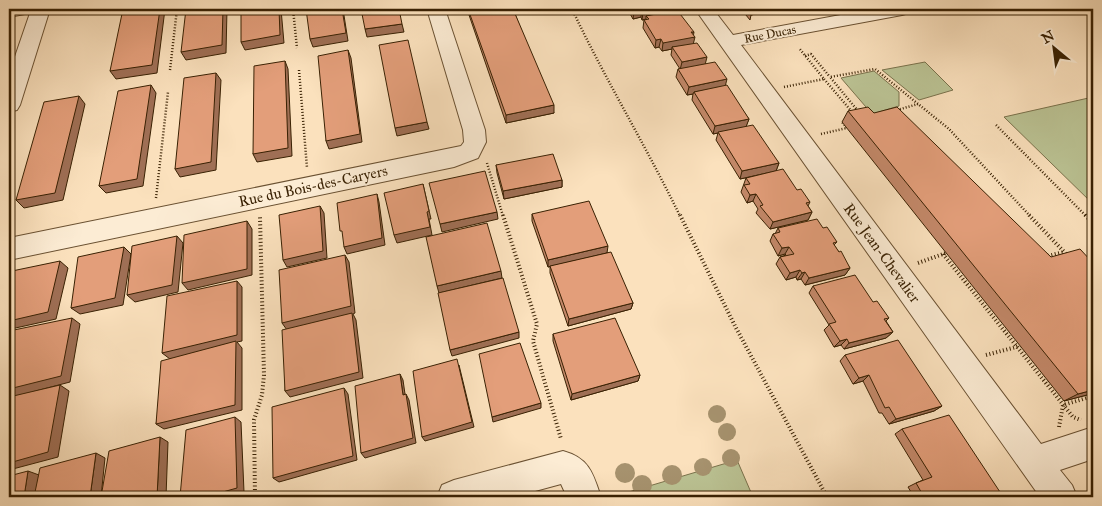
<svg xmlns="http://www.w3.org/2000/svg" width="1102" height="506" viewBox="0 0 1102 506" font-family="'IM FELL Great Primer',serif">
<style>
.green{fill:#bbc394;stroke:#7a724c}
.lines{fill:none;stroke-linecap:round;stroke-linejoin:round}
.minor-casing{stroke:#6a5132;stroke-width:2}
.path-far1{stroke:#392103;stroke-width:2.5;stroke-dasharray:1 2;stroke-linecap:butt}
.path{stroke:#392103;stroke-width:4;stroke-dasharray:1 2.5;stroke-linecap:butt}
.minor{fill:#fcecd4;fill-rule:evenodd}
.tree{fill:#a6926e}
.wall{fill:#c38869;stroke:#392103}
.shaded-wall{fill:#9f6f55;stroke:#392103}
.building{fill:#e39e7a;stroke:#392103}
.labels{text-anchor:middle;stroke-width:4;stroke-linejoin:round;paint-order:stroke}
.far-street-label{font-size:12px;fill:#392103;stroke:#fcecd4}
.street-label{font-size:15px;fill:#392103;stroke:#fcecd4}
</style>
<rect width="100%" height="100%" fill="#fbe1bd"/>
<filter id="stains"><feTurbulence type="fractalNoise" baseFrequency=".004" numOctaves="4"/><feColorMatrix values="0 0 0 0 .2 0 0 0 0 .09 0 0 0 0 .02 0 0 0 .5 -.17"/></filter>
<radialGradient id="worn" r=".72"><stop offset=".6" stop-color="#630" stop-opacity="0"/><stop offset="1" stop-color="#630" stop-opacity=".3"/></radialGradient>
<path class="green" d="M925,62l28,28 -34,10 -37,-30z
M874,71l25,21v14l-27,8 -31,-36z
M1093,97v107l-89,-87z
M737,460l16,37h-130l-1,-3z"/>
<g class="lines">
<defs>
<path id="minor" d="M9,9h41l-30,96 -3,5 -8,2v-38l21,-61 -21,4z
M427,9h18l40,121 1,12 -8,16 -24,9 -445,93v-22l452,-92 3,-4 -1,-12z
M695,9h18l20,26 140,-26h38l-2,4 -7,2 -161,30 300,399 52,-17v32l-33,11 12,15 5,12h-37z
M563,451c26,7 30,22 38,46h-34l-6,-13 -48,13h-76l5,-12 12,-5z"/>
</defs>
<use href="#minor" class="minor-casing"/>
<path class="path-far1" d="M293,9l4,39
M572,9c33,70 74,137 108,207
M805,56l6,-2 19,23
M170,70l7,-61
M299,70l8,98
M824,79l29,34
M784,87l40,-8 -25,-31
M897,110l21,-6
M858,111l-28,-34 45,-8 74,60 81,87
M996,125l90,91
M821,134l26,-6 -5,-6h3
M487,163l16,53
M156,198l12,-106"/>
<path class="path" d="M503,215l34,109 -4,17 28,98
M680,215l55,111 92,171
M1029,215l39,41
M1085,215l8,8
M943,254l130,163 8,3
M1048,256l16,-4
M918,263l28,-10
M986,355l34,-9
M1059,427l4,-22 30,-9
M255,497l-1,-77 8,-25 2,-20 -4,-158"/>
<use href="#minor" class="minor"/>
</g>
<g class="tree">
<circle cx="717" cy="414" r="9"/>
<circle cx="727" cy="432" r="9"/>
<circle cx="731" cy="458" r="9"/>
<circle cx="703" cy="467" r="9"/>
<circle cx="625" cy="473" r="10"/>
<circle cx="672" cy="475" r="10"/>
<circle cx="642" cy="485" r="10"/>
</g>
<path class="wall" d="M467,9h46l41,104 -48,10 -38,-111z
M629,9h44l-1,2 21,25v7l12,21 20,22 24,33 -3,7 33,37 -3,8 -36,8 -24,-39 2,-7 -5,1 -21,-34 1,-6 -6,1 -11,-18 2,-8h2l-9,-14 1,-6 -10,2 -3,-4 -4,1 -12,-20 1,-8 2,-1 -4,1 -1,-3 -8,2 -4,-7z
M741,9h38l-28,6 -1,5z
M848,111l26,2 177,144 36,138 -23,6 -222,-279z
M496,165l66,15v7l-58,12 -7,-26z
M746,178l51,12 13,12 -2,4 4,6 -4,8 -38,9 -14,-16 2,-4 -5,-8 -6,2 -6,-11z
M532,214l75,38 26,51 -2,6 -63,17 -18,-53v-7l13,-3 -15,4 -16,-46z
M778,228h45l14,14 -3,3 16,23 -5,7 -40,10 -4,-6 -4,1 -1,-3 -10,3 -10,-16 4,-7 6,-2 -1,-1 -7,2 -8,-15 3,-7h2z
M813,286l60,16 16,16 -3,3 7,11 -7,6 -42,11 -3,-4 -7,2 -10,-17 5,-5 -20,-32z
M553,334l87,41 -2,6 -67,19 -18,-59z
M845,355l97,51 -8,5 -45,13 -7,-11h-3l-16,-32 -10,3 -13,-23z
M902,429l89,67 -6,1h-71l-6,-10 8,-4 7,-3 -28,-46z"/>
<path class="shaded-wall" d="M160,9h5l-8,64 -41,6 -6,-8z
M223,9h4l-1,44 -40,7 -5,-8z
M279,9h2l3,34 -39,7 -4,-8z
M342,9h1l5,32 -35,6 -3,-8z
M642,9l-1,8 -8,2 1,-8z
M661,9h12l-1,6 -26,1v3l-4,1 1,-8z
M750,9h29l-28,6 1,-3z
M402,24l2,8 -37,5 -2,-8z
M691,32h3l-1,6 2,-1 -2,8 -21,2v2l-10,2 1,-8z
M661,39l-2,8 -4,1 1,-8z
M348,50l3,8 11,84 -33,7 -3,-8z
M707,57l-2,8 -25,5 2,-8z
M285,61l3,8 4,87 -35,6 -4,-8z
M216,73l5,7 -5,90 -36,7 -5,-8z
M727,79l-2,8 -31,5 -1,2 -6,1 2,-8z
M151,85l5,8 -13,93 -37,7 -7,-7z
M79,96l6,8 -22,96 -39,8 -8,-8z
M554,105v8l-48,10v-8z
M749,119l-3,8 -33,7 2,-8z
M427,122l2,7 -32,7 -2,-8z
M779,163l-3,8 -36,8 2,-8z
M562,180v7l-58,12 -1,-8z
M423,184l8,35h-2l3,16 -35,8 -3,-8z
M377,194l2,8 6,43 -38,9 -3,-7z
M756,194l-3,7 -6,2 3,-8z
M320,206l4,7 3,45 -40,9 -4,-7z
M497,212l1,7 -56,13 -2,-8z
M812,212l-4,8 -38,9 3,-7z
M247,221l5,8v46l-64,15 -6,-7z
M177,236l6,7 -5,49 -43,10 -8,-7z
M608,246l-1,7 -59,14v-7z
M124,247l7,7 -8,51 -43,9 -9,-6z
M789,247l-4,7 -7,2 4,-8z
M345,255l4,7 6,51 -2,1 3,6 7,58 -73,19 -5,-6 2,-61 -5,-7z
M60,261l8,7 -12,51 -45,10 -2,-1v-7z
M850,268l-5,7 -40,10 4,-7z
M800,270l-4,7 -10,3 4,-7z
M501,271l1,7 -63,15 -2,-7z
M805,272l-4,7 -4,1 5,-7z
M237,281l5,6v54l-5,1 5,6v62l-78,19 -8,-5 14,-65 -8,-6z
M633,303l-2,6 -63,17 1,-7z
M72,318l8,6 -10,58 -61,16v-9z
M519,332v6l-67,18 -2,-6z
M893,332l-7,6 -42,11 5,-6z
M847,339l-6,6 -7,2 6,-6z
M459,365l15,62 -49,14 -3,-4z
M400,374l3,6 3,21 -3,-6z
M640,375l-2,6 -67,19 1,-6z
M869,375l-6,6 -10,3 6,-6z
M60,385l9,6 -11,66 -49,13v-7z
M344,388l4,6 9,66 -78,22 -6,-4z
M1093,390v2l-6,3 -23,6 14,-7z
M406,394l3,6 7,43 -51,15 -4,-5z
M541,403v5l-48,14 -1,-5z
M942,406l-8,5 -45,13 7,-5z
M235,417l6,5 3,70 -18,5h-21z
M160,437l8,5 -2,55h-9z
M96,453l9,5 -4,39h-11z
M28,471l11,4 -3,22h-12z"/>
<path class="building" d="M123,9h37l-8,56 -42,6z
M186,9h37l-1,36 -41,7z
M241,9h38l1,26 -39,7z
M306,9h36l4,24 -36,6z
M361,9h38l3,15 -37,5z
M468,9h45l41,96 -48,10z
M633,9h28l-18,3 -1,-3 -8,2z
M677,10l17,22h-3l4,5 -32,6 -2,-4 -5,1 -12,-20 5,-1 -3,-3z
M408,40l19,82 -32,6 -16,-83z
M697,43l10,14 -25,5 -10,-15z
M348,50l12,84 -34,7 -8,-85z
M285,61l3,87 -35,6 1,-88z
M715,62l12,17 -38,8 -11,-18z
M216,73l-5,89 -36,7 9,-91z
M151,85l-14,94 -38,7 19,-95z
M727,85l22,34 -34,7 -21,-34z
M79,96l-24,97 -39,7 28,-98z
M868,107l6,6 23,-6 154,150 29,-8 13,14v127l-15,4 -230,-283z
M753,125l26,38 -37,8 -24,-39z
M553,154l9,26 -59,11 -7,-26z
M783,169l14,21 4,-1 9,13 -4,1 6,9 -39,10 -13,-16 3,-1 -7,-11 -6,1 -6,-10 6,-1 -4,-6z
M485,171l12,41 -57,12 -11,-41z
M423,184l6,27 -2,1 3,15 -36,8 -10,-42z
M377,194l5,44 -38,9 -2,-16h-2l-3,-28z
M589,201l19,45 -60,14 -16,-46z
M320,206l3,45 -40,9 -4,-45z
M817,219l6,9 4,-1 10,15 -4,1 6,9 2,-1 9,17 -41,10 -4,-6 -3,1 -2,-3 -10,3 -10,-16 14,-3 -5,-7 -7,1 -9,-14 7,-2 -2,-4z
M247,221v48l-65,14 2,-48z
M487,223l14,48 -64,15 -11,-49z
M177,236l-5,49 -45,10 5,-49z
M124,247l-9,51 -44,10 7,-51z
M611,252l22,51 -64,16 -19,-53z
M345,255l6,51 -69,17 -3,-53z
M60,261l-12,51 -39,9v-36l3,-14z
M855,275l18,27 4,-1 12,17 -5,1 9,13 -44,11 -2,-4 -7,2 -11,-17 7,-2 -23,-36z
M503,278l16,54 -69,18 -12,-57z
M237,281v54l-75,18 5,-57z
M352,313l7,59 -74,19 -3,-61z
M72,318l-11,58 -52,13v-58z
M615,318l25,57 -68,19 -19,-60z
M898,340l44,66 -46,13 -7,-12 -4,1 -16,-33 -10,3 -14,-23z
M236,341l-1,64 -79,19 5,-63z
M520,343l21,60 -49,14 -13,-63z
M457,359l15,63 -50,15 -9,-66z
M400,374l3,21 3,-1 7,44 -52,15 -6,-67z
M60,385l-12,67 -39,11v-66z
M344,388l9,68 -80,22 -1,-71z
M949,415l51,77 -17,5h-59l-8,-14 16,-6 -30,-48z
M235,417l2,71 -32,9h-25l6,-67z
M160,437l-3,60h-56l8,-46z
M96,453l-6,44h-56l6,-29z
M28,471l-4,26h-15v-21z"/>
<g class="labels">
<g class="far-street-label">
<text transform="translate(770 34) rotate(-11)" y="4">Rue Ducas</text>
</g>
<g class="street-label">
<text transform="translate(313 186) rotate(-12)" y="5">Rue du Bois-des-Caryers</text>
<text transform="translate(882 253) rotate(54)" y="5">Rue Jean-Chevalier</text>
</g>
</g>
<rect width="1102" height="506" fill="none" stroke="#fbe1bd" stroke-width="30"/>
<rect x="10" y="10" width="1082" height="486" fill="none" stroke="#392103" stroke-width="2.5"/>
<rect x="15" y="15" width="1072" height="476" fill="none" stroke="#392103"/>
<g transform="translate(1054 48) rotate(331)" stroke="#fcecd4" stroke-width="4" paint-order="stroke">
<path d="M0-4L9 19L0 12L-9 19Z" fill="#392103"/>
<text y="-8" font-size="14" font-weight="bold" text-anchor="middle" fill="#392103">N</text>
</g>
<rect width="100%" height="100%" filter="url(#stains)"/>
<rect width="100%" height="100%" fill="url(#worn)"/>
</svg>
